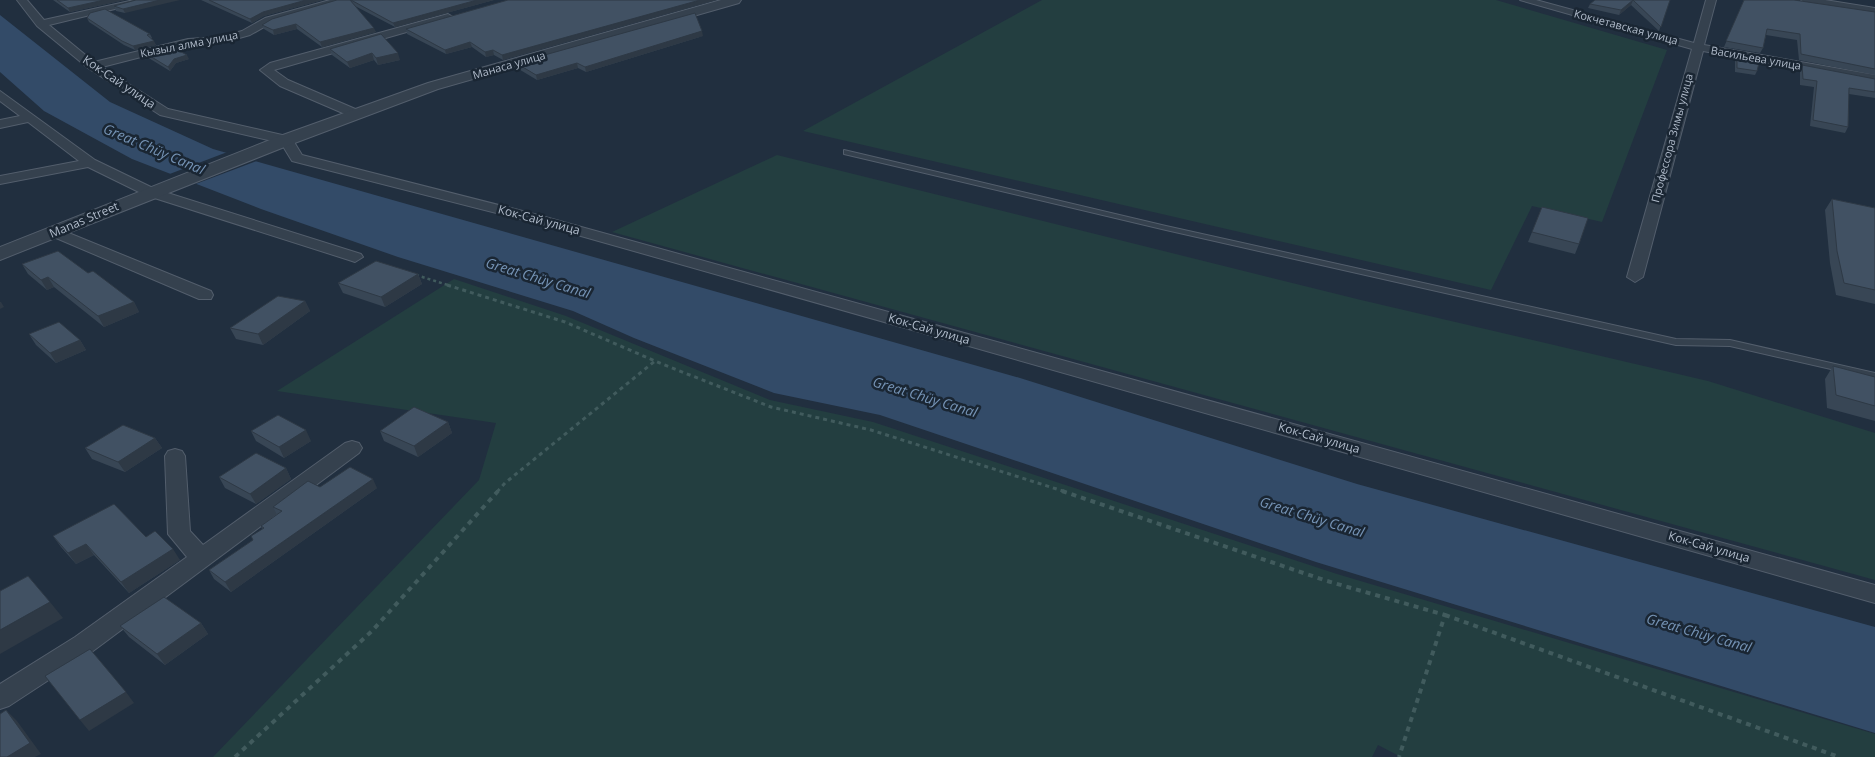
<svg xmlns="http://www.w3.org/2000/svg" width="1875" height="757" viewBox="0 0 1875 757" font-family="'Open Sans',sans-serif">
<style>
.green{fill:#233e40}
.water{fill:#334b68}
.pier{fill:#212f3f}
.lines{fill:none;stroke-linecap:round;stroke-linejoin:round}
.service-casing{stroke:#535e6c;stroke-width:2}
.minor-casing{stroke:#535e6c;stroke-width:2}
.tertiary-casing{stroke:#535e6c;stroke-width:2}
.path-far2{stroke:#415b5d;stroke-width:2.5;stroke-dasharray:3 3;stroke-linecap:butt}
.path-far1{stroke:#415b5d;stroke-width:3;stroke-dasharray:4 4;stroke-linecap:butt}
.path{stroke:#415b5d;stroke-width:4;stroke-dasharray:5 5;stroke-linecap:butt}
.service{fill:#35414e;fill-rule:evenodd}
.minor{fill:#35414e;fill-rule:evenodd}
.tertiary{fill:#35414e;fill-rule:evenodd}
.wall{fill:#384655}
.shaded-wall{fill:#2e3945}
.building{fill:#415163;stroke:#2e3945}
.labels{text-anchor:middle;stroke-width:5;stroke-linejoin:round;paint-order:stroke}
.far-street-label{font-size:11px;fill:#b0bbca;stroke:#1a2633}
.street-label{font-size:12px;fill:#b0bbca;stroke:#1a2633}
.water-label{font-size:14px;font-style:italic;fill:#7593b5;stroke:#1a2633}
</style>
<rect width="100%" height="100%" fill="#212f3f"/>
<path class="green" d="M1042,0h454l171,50 -65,172 -70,-16 -41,84 -688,-159z
M777,155l584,145 347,81 167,52v147l-1263,-348z
M454,279l112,37 204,84 103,22 464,152 538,160v23h-474l-23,-12 -6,12h-1159l266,-277 17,-57 -219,-32z"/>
<path class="water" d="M0,15l110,87 103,47 807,229 337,106 518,143v106l-559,-171 -436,-147 -106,-22 -140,-55 -61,-27 -175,-54 -137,-48 -129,-50 -88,-48 -44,-39z"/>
<path class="pier" d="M230,151l29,9 -66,25 -26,-10z"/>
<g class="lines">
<defs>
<path id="service" d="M844,150l322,76 510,113 54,1 145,33v6l-145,-33 -54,-1 -510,-115 -322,-76z"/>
<path id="minor" d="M17,0h10l17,20 90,-20h18l-103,25 45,37 94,-23 32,-2 22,-6 23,-13 65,-18h16l-73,22 -23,13 -25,7 -37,3 -86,22 66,42 123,28 11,18 236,60 1337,370v18l-1347,-382 -236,-60 -11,-18 -121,-28 -72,-47 -51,-42z
M1520,0h16l158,43 12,-43h10l-12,45 171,30v8l-172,-32 -60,226 -8,5 -8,-5 65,-228z
M1801,0h24l50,8v6l-69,-11z
M448,14l5,3 -1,2 -178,51 14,10 72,31 2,3 -2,3h-8l-72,-31 -20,-16 10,-7z
M0,91l95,69 60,29 206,65 2,3 -8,5 -6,-2 -204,-65 -57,-28 -88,17v-8l79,-15 -51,-39 -28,6v-8l20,-4 -20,-15z
M54,227l157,64 2,4 -2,4h-12l-150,-64 -3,-3 3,-3z
M352,441l7,2 3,5 -3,5 -266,198 -84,55 -9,3v-25l75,-47 112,-80 -19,-23 -3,-78 3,-5 7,-2 7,2 3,5 5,75 13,14 142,-102z"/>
<path id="tertiary" d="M721,0h20l-2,3 -301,86 -146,55 -292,116v-13l280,-111 148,-53z"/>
</defs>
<use href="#service" class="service-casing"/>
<use href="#minor" class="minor-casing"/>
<use href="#tertiary" class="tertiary-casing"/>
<path class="path-far2" d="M416,275l35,11"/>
<path class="path-far1" d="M447,285l118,37 97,42 109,43 100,23 195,62
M497,492l8,-9 150,-122"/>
<path class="path" d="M1062,491l265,90 118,34 -46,142
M1445,615l394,142
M235,757l137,-126 126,-140"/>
<use href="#service" class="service"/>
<use href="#minor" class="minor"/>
<use href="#tertiary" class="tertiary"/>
</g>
<path class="wall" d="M53,0h72l-55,12z
M136,0l-11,13 -9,-2 -2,-5z
M201,0h122l-59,16 -12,7z
M337,0h157l-99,27 -40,-21 21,26 -54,15 -25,-18 -23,6 -10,-6 -2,-4z
M508,0h208l-213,60 -9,-5 -8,2 -14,-10 -26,7 -39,-20 -1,-5z
M1595,0h75l-11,31 -28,-26 -12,10 -31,-7 2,-4z
M1744,0l131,12v63l-76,-15 -2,-20 -31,-5 -3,13 -3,5 -36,-6z
M87,18l63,16 2,4h-1l5,7 -21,5 -11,-5 -35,-23z
M381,34l19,26 -22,5 -4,-5 -24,8 -18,-13 -2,-6z
M703,36l-117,36 -8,-4 -41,12 -20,-12 -1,-5z
M145,53l44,6 -13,4 -6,8 -23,-14z
M1737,55l20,16 -2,4 -20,-3v-13z
M1802,65l73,14v19l-26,-4 -1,33 -3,6 -35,-7 4,-39 -14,-2v-14z
M1832,199l43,9v96l-39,-9 -6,-32 -5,-53z
M1542,207l37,37 -4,10 -47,-12z
M22,264l112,38 5,10 -35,15 -50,-40 -7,3 -19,-16z
M418,274l4,10 -37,23 -42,-14 -5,-10z
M305,301l5,10 -47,34 -27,-6 -6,-11z
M29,334l51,6 6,10 -30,13 -20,-18z
M1833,366l42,11v44l-48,-13 -2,-29z
M448,422l4,11 -34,24 -34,-16 -4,-10z
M251,431l60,10 -27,17 -28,-17z
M155,438l7,10 -37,24 -33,-13 -7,-11z
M286,468l5,11 -35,25 -31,-16 -6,-11z
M320,487l57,1 -146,104 -17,-13 -5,-9 44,-30 9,-11 -1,-3 16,-11 -4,-8z
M53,536l93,1 34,23 -51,33 -35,-38 -18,9 -15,-17z
M201,623l7,11 -43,31 -36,-28 -9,-11z"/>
<path class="shaded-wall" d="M104,0h21l-55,12 -2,-4z
M160,0h20l-55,13 -2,-4z
M306,0h17l-59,16 -12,7 -2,-4 13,-7z
M477,0h17l-99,27 -2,-4z
M700,0h16l-213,60 -1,-5z
M1633,0l-2,5 -12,10 2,-5z
M296,24l1,5 -23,6 -1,-5z
M374,28l2,4 -54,15 -2,-5z
M702,31l1,5 -117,36 -1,-5z
M154,41l2,4 -21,5 -2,-4z
M470,42l2,5 -26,7 -1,-4z
M493,50l1,5 -8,2 -1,-5z
M372,53l2,7 -24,8 -3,-6z
M398,53l2,7 -22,5 -2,-7z
M187,55l2,4 -13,4 -6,8 -2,-4 6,-8z
M577,63l1,5 -41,12 -1,-5z
M418,274l4,10 -37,23 -4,-10z
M48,277l6,10 -7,3 -6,-10z
M305,301l5,10 -47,34 -5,-11z
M0,302h1l3,5 -4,2z
M134,302l5,10 -35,15 -6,-11z
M80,340l6,10 -30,13 -6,-10z
M448,422l4,11 -34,24 -4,-11z
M306,430l5,11 -27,17 -5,-11z
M155,438l7,10 -37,24 -7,-10z
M286,468l5,11 -35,25 -6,-10z
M373,479l4,9 -146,104 -6,-10z
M86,544l8,11 -18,9 -8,-11z
M173,549l7,11 -51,33 -8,-11z
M50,602l13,16 -63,36v-24z
M201,623l7,11 -43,31 -8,-11z
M126,692l8,11 -45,28 -9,-11z
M6,710l11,11 24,33 -6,3h-28z"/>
<path class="building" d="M57,0h47l-36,8z
M136,0h24l-37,9 -9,-3z
M209,0h97l-43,12 -13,7z
M337,0h13l24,28 -54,14 -24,-18 -23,6 -11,-5 10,-6z
M351,0h126l-84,23z
M508,0h192l-198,55 -9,-5 -8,2 -15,-10 -25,8 -39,-21z
M1595,0h75l-9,27 -28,-27 -12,10 -31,-6z
M1744,0h50l81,12v57l-74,-15 -1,-20 -33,-5 -4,19 -37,-7z
M105,9l45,25 -3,1 7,6 -21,5 -11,-5 -35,-23 3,-5z
M695,13l7,18 -117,36 -8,-4 -41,12 -20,-12z
M381,34l17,19 -22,5 -4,-5 -25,9 -17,-13z
M172,47l15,8 -13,4 -6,8 -23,-14z
M1737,55l23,4 -3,12 -20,-3z
M1802,65l73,14v13l-26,-4 -1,39 -35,-7 4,-39 -14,-2z
M1832,199l43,9v82l-31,-7 -7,-32z
M1542,207l46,11 -9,26 -47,-12z
M58,251l30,22 5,-2 41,31 -36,14 -50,-39 -7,3 -19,-16z
M376,261l42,13 -37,23 -43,-14z
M278,296l27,5 -47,33 -28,-6z
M59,322l21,18 -30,13 -21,-19z
M1833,366l42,11v29l-39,-11z
M414,407l34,15 -34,24 -34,-15z
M278,415l28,15 -27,17 -28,-16z
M123,425l32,13 -37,24 -33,-14z
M256,453l30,15 -36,26 -31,-17z
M350,467l23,12 -148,103 -16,-12 44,-30 -2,-4 13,-8 -3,-2 21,-15 -9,-4 35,-26 12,6z
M114,504l32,33 9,-6 18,18 -52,33 -35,-38 -18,9 -15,-17z
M28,576l22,26 -50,28v-39z
M164,597l37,26 -44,31 -37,-28z
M90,649l36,43 -46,28 -35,-44z
M6,710l24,33 -23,14h-7v-43z"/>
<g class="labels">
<g class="far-street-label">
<text transform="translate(1626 27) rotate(15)" y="4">Кокчетавская улица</text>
<text transform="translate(189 44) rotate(-11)" y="4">Кызыл алма улица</text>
<text transform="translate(1756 58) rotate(10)" y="4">Васильева улица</text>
<text transform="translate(509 65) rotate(-16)" y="4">Манаса улица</text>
<text transform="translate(1672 138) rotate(-75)" y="4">Профессора Зимы улица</text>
</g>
<g class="street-label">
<text transform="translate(119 82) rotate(34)" y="4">Кок-Сай улица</text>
<text transform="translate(84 220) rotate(-23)" y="4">Manas Street</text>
<text transform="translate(539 220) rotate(15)" y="4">Кок-Сай улица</text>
<text transform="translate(929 329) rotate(16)" y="4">Кок-Сай улица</text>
<text transform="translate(1319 438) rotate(16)" y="4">Кок-Сай улица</text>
<text transform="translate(1709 547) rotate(16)" y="4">Кок-Сай улица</text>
</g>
<g class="water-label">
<text transform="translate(154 149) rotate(23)" y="5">Great Chüy Canal</text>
<text transform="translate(538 278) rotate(17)" y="5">Great Chüy Canal</text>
<text transform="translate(925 397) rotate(17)" y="5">Great Chüy Canal</text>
<text transform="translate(1312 517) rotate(17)" y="5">Great Chüy Canal</text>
<text transform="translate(1699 633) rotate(16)" y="5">Great Chüy Canal</text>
</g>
</g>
</svg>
